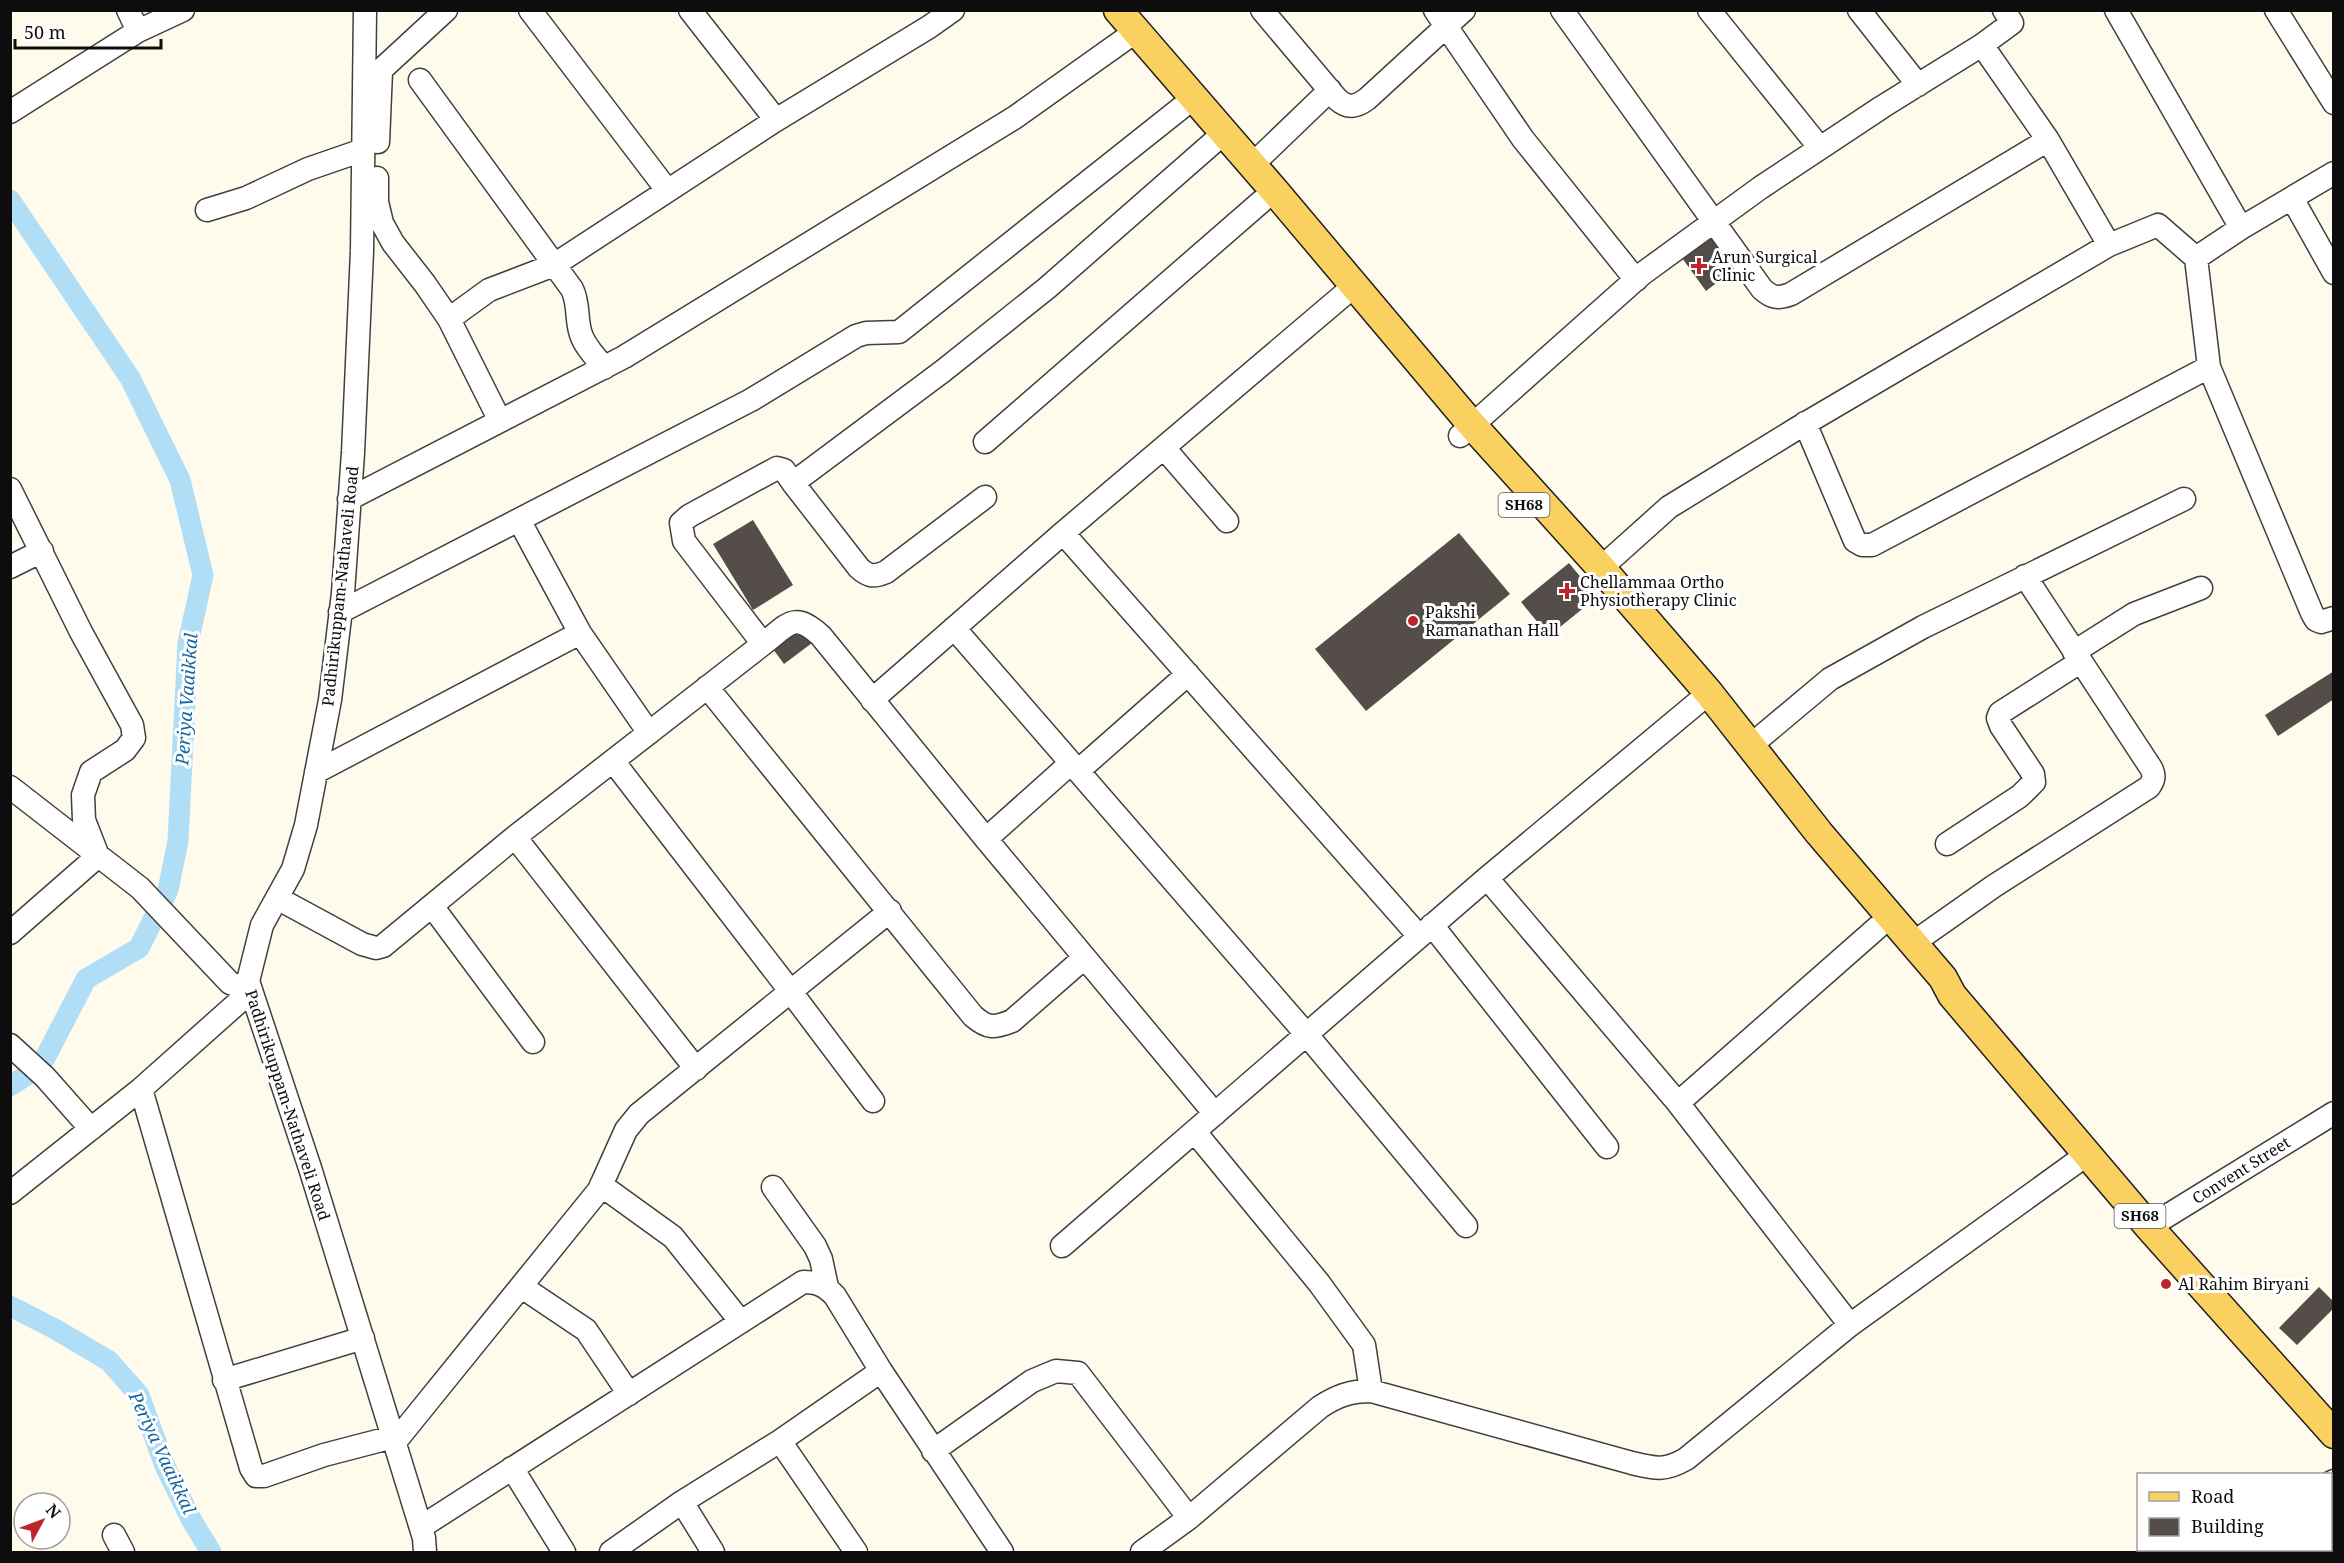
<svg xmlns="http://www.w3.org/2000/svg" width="2344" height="1563" viewBox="0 0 2344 1563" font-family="'Noto Serif',serif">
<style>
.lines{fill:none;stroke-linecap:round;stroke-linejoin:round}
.canal{stroke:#b0def7;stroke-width:21}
.building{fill:#554d49}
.minor-casing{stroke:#404040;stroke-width:25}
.major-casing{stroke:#1e1e1e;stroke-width:31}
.minor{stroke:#fff;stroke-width:22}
.major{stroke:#fad161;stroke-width:28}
.poi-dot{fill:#be232e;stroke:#fff;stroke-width:2}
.labels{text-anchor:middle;stroke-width:6;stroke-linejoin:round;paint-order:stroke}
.shield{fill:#fff;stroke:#565656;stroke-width:1.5}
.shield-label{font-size:15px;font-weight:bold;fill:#0d0d0d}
.poi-label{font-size:16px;fill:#0d0d0d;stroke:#fff;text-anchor:start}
.street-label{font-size:16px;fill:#0d0d0d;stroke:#fff}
.water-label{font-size:18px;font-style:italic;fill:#15669f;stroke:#fff}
</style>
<rect width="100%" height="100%" fill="#fffbec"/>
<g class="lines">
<path class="canal" d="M10,200l120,178 50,102 23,95 -15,68 -10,198 -10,49 -29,58 -53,31 -41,79
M10,1086l17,-11
M10,1306l45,23 54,32 30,34 26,71 26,53 20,33"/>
</g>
<path class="building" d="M1716,233l24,32 -34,26 -24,-33z
M753,520l40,65 -40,25 -40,-66z
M1459,533l51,61 -144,117 -51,-62z
M1569,563l28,34 -48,39 -28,-34z
M804,625l12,15 -32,24 -11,-15z
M2334,671v28l-56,37 -13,-21z
M2319,1287l15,15v6l-37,37 -18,-17z"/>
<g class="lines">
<defs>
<path id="minor" d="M128,10l10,21
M365,10l-3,241 -9,202 -10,140 -13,107 -24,125 -13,44 -31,56 -14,56 62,187 114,370 1,14
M530,10l137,180
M690,10l86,110
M1262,10l75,89c11,10 19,8 30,0l97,-89
M1435,10l88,129 113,141
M1562,10l200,279c10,9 16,10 29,5l257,-154
M1709,10l111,138
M1859,10l59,75
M2116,10l125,218
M2276,10l58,93
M1982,45l66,95 61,105
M420,80l152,209c7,14 4,27 8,42 3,14 16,26 24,37
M369,81l77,-71
M10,112l128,-81 45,-21
M378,142l3,-71
M1252,165l78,-75
M377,178v24l5,21 11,20 32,41 24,35 51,102
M2292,198l42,75
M207,210l39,-12 62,-29 55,-19
M2196,258l45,-30 93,-55
M449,319l40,-29 65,-25 222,-145 153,-93 24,-17
M1805,423l50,118 7,4h10l337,-178
M1460,436l182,-162 118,-86 122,-81 100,-62 30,-22 -8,-13
M985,442l277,-241
M1164,448l63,73
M793,483l66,85c10,9 15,9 27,4l99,-75
M10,489l71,143 51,93 2,13 -9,12 -34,22 -8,23 1,25 14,36 -88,77
M349,499l275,-142 390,-239 121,-86
M519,520l61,113 69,100
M1063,533l356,403
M10,567l32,-16
M1601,568l68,-61 127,-78 313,-184 49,-20 38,33 13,109 103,246 4,7 5,2 13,-4
M340,612l411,-212 105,-64 10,-3 33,-1 282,-224
M954,628l353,407 159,191
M763,644l-79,-103 -3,-18 8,-7 88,-48 7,2 9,13 150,-112 104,-83 177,-155
M2074,652l60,-38 67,-26
M707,687l266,329c15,13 21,12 39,5l72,-63
M872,700l191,-167 291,-247
M1750,746l80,-67 93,-52 261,-128
M613,761l178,231 82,109
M1078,771l110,-97
M316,772l264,-139
M10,787l130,101 90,95 21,8 -110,98 -131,104
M515,837l181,232
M986,839l85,-76
M1947,844l73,-48 14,-14 -1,-8 -32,-48 -3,-8 2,-5 80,-51
M1487,878l191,225 172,222
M277,898l85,46 14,4 7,-2 132,-109 248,-193c26,-20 31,-33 58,-8l165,203 229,275
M432,906l101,136
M1432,925l175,222
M1913,943l81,-57 155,-99c5,-7 6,-11 2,-19l-126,-192
M10,1045l35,32 46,52
M141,1089l110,379 5,8h8l60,-21 69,-18
M1678,1103l200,-176
M1195,1132l124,151 45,62 7,46
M601,1185l72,52 68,85
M773,1187l42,59 6,13 6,28
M2149,1227l185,-114
M1062,1246l425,-368 222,-185
M522,1287l64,43 43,64
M224,1380l139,-42
M780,1441l76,111
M395,1442l204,-252 27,-60 13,-16 251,-203
M933,1451l99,-70 24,-10 22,2 111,145
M512,1468l52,84
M2330,1483l4,-2
M682,1502l31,50
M421,1527l382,-245c14,0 22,3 32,14l46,75 121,181
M114,1535l9,17
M611,1552l71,-50 98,-61 101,-70
M1142,1552l47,-34 131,-111c17,-11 30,-16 51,-16l261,72c24,6 33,8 54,-4l164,-134 239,-172
M2229,1552l5,-2"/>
<path id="major" d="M1118,10l155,179 199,236 129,143 108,125 110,140 124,145 9,17 197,232 185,207"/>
</defs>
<use href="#minor" class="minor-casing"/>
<use href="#major" class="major-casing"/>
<use href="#minor" class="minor"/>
<use href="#major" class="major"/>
</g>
<g class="poi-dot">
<path d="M1696 257h6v6h6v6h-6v6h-6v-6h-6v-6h6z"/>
<path d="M1564 582h6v6h6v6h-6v6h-6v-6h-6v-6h6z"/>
<circle cx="1413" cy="621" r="6"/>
<circle cx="2166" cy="1284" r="6"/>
</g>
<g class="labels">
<g class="shield">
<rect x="1498.5" y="493" width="51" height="24" rx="4.5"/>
<rect x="2114.5" y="1204" width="51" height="24" rx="4.5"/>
</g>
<g class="shield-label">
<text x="1524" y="510">SH68</text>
<text x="2140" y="1221">SH68</text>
</g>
<g class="poi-label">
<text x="1712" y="263">Arun Surgical<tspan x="1712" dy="18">Clinic</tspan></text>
<text x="1580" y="588">Chellammaa Ortho<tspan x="1580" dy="18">Physiotherapy Clinic</tspan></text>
<text x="1425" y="618">Pakshi<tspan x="1425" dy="18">Ramanathan Hall</tspan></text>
<text x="2178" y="1290">Al Rahim Biryani</text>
</g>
<g class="street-label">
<text transform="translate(340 586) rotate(-84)" y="6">Padhirikuppam-Nathaveli Road</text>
<text transform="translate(288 1105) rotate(72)" y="6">Padhirikuppam-Nathaveli Road</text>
<text transform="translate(2241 1170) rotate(-32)" y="6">Convent Street</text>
</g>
<g class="water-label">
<text transform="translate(187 699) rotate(-86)" y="6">Periya Vaaikkal</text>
<text transform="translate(162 1453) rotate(65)" y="6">Periya Vaaikkal</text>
</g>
</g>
<rect width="2344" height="1563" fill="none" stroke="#0d0d0d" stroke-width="24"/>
<rect x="2137" y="1473" width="195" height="78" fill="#ffffff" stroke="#9e9e9e" stroke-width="1.5"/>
<rect x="2149" y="1492" width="30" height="9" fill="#fad161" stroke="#9e9e9e" stroke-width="1.5"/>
<text x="2191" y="1503" font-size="18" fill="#0d0d0d">Road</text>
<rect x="2149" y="1518" width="30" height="18" fill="#554d49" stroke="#9e9e9e" stroke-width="1.5"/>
<text x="2191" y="1533" font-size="18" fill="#0d0d0d">Building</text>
<g transform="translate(42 1521) rotate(49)"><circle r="28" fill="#ffffff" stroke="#9e9e9e" stroke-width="1.5"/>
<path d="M0-4.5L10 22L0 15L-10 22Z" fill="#be232e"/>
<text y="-9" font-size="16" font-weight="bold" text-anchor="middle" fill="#0d0d0d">N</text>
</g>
<path d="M15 39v9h146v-9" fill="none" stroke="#0d0d0d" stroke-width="3"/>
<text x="24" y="39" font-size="18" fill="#0d0d0d" stroke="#ffffff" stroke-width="4.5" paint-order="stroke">50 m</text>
</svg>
